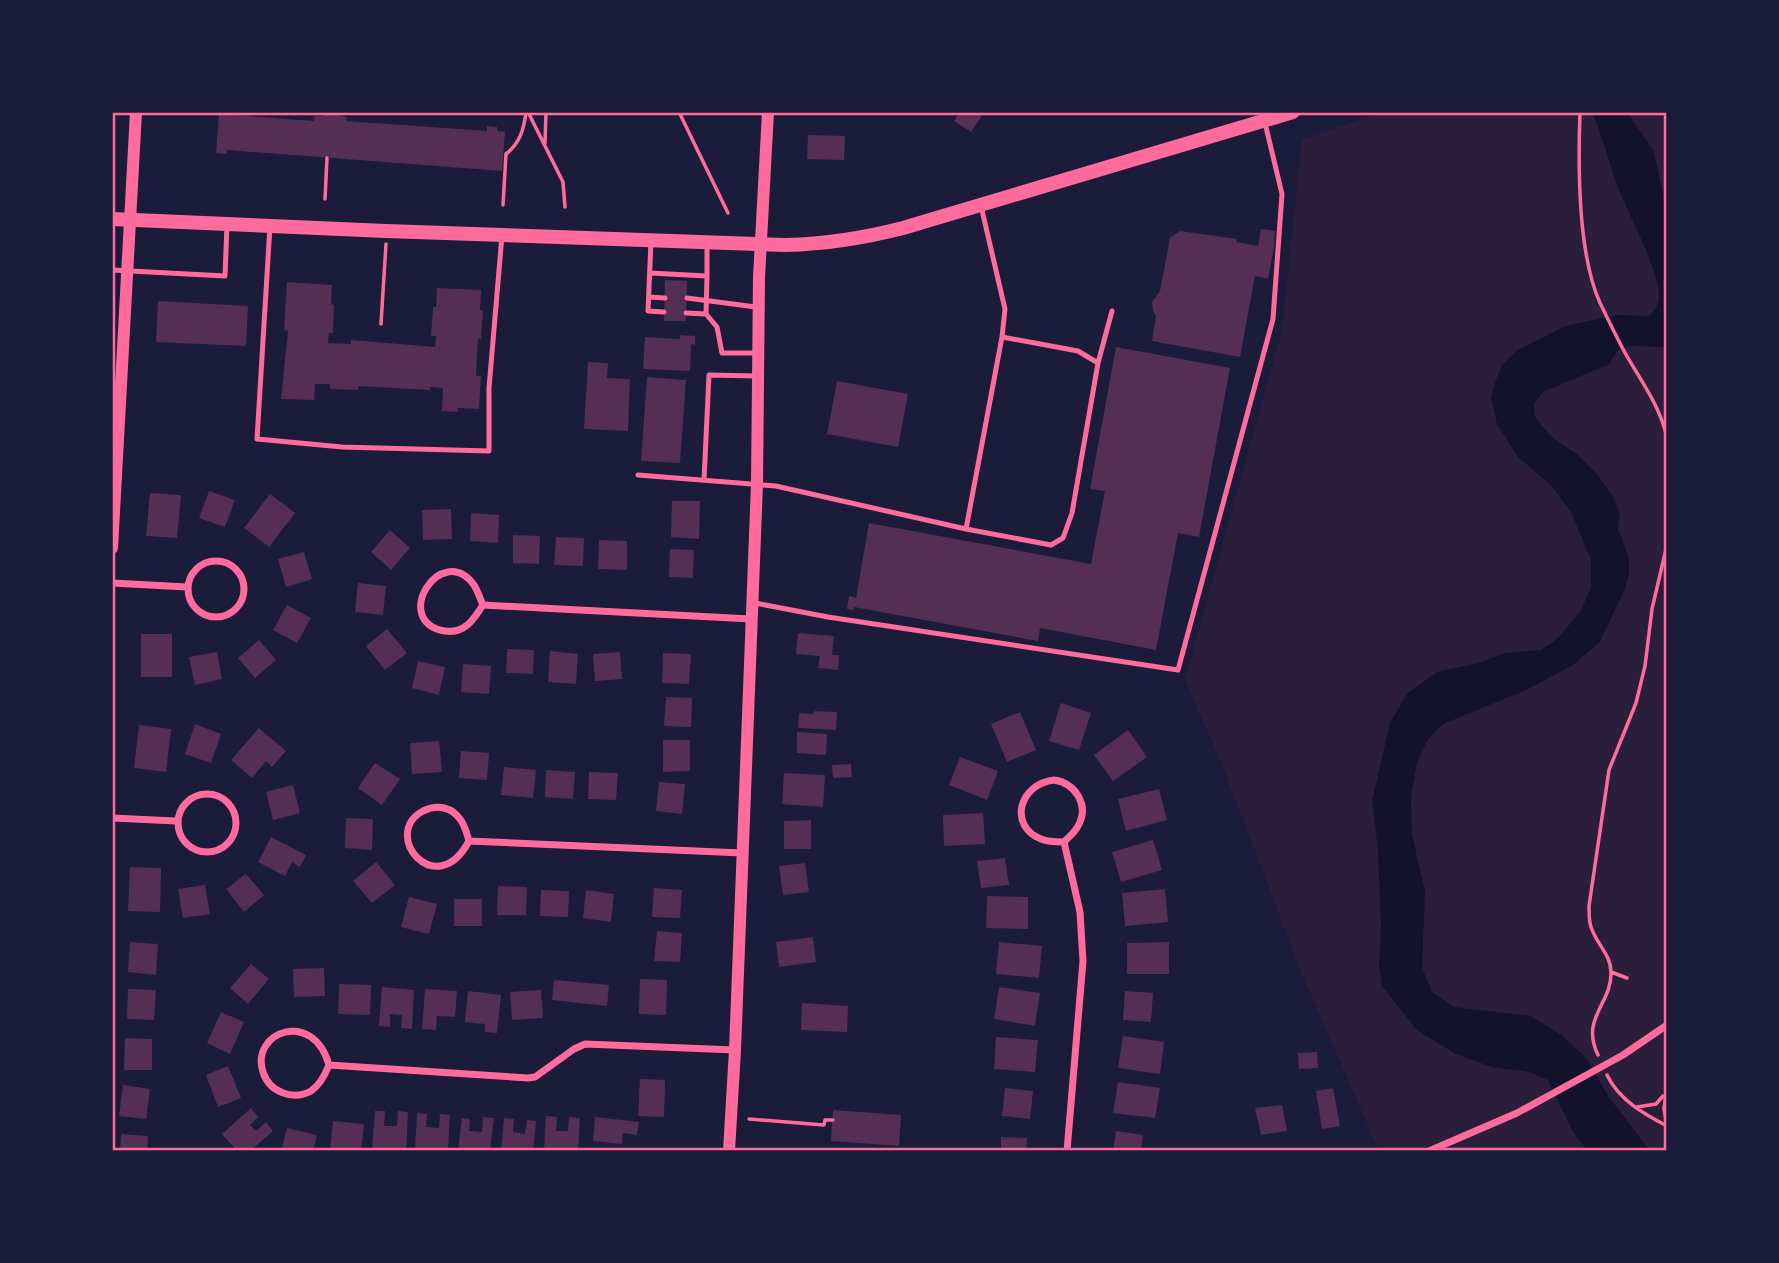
<svg xmlns="http://www.w3.org/2000/svg" width="1779" height="1263" viewBox="0 0 1779 1263" font-family="'Public Sans',sans-serif">
<style>
.green{fill:#2a1e3b}
.water{fill:#12122b}
.building{fill:#542f53}
.lines{fill:none;stroke-linecap:round;stroke-linejoin:round}
.path{stroke:#ff6b9d;stroke-width:3.5}
.service{stroke:#ff6b9d;stroke-width:5}
.minor{stroke:#ff6b9d;stroke-width:7}
.tertiary{stroke:#ff6b9d;stroke-width:12}
.secondary{stroke:#ff6b9d;stroke-width:14}
.neatline{fill:none;stroke:#ff6b9d;stroke-width:2.5}
</style>
<rect width="100%" height="100%" fill="#1b1b3a"/>
<path class="green" d="M1381,112h286v1039h-17l-42,-55 -22,-37 -38,22 26,52 14,18h-209l-75,-172 -84,-219 -35,-80 97,-350 20,-190z"/>
<path class="water" d="M1592,112h35l26,38 14,60v137l-39,-1 -11,5 -8,13 -66,28 -9,11v11l7,11 12,13 25,17 18,18 16,22 8,18 -2,16 11,29v16l-5,17 -25,52 -26,22 -47,25 -83,34 -15,15 -11,23 -6,35 1,38 13,56 -3,77 10,24 22,15 77,9 32,20 24,23 21,37 42,55h-62l-14,-18 -26,-53 -19,-8 -37,-5 -36,-13 -39,-24 -35,-44 -3,-20 2,-39 -3,-78 -6,-48 18,-78 17,-29 30,-22 42,-9 26,-10 36,-3 17,-12 22,-26 11,-24v-28l-20,-48 -19,-26 -34,-29 -21,-33 -6,-26 4,-16 8,-18 15,-14 47,-24 52,-11 32,1c9,-8 12,-18 9,-30 -8,-34 -26,-64 -39,-96 -10,-26 -16,-53 -27,-78z"/>
<path class="building" d="M227,112h10l-1,3 78,6 1,-5h9v-4l23,5 -1,4 141,10v-5l10,1v4l8,1 -3,39 -275,-21v4l-11,-1 3,-39 8,1z
M960,112h16l6,4 -11,16 -17,-11z
M808,135l37,1 -1,24 -37,-1z
M1261,229l14,2 -1,17 -6,31 -13,-3 -15,81 -88,-16 4,-25 -3,-6 -1,-8 8,-11 10,-53 10,-7 57,8 -1,3 22,4z
M665,280l22,1 -1,40h-22z
M287,282l45,3 -1,19 3,1 -1,28h-4l-1,10 23,1v-4l84,7 1,-11h-5l2,-29h3l1,-19 44,2 -1,20h3l-2,29h-3l-2,37h5l-2,33 -21,-1v4l-16,-1 1,-23 -13,-1v3l-72,-4v4l-28,-1v-5h-15l-1,16 -33,-1 7,-68 -4,-1z
M158,301l90,5 -2,40 -90,-4z
M680,335l15,1v9l-4,-1 -1,27 -47,-2 2,-32 35,2z
M1116,347l114,21 -31,169 -21,-4 -22,117 -116,-22 -2,13 -184,-34v3l-7,-1 2,-13 7,2 13,-75 222,41 14,-73 -15,-2z
M588,362l20,1 -1,15 23,1 -2,52 -44,-2z
M647,377l39,3 -6,83 -39,-2z
M837,381l71,13 -10,53 -71,-13z
M209,491l26,9 -10,27 -26,-9z
M150,493l31,2 -4,43 -31,-2z
M270,494l25,19 -26,34 -25,-19z
M672,501h28l-1,38 -28,-2z
M451,509l1,30 -29,1 -1,-30z
M471,513l28,2 -1,28 -28,-2z
M390,530l20,18 -19,22 -20,-18z
M513,535l27,1 -1,28 -26,-1z
M556,537l28,1 -1,28 -29,-1z
M599,540l28,1v29l-29,-1z
M670,549l24,1 -1,28 -24,-1z
M304,552l8,27 -26,8 -8,-28z
M358,583l28,3 -3,29 -28,-3z
M287,605l24,13 -14,25 -24,-13z
M387,629l20,24 -22,17 -19,-24z
M798,633l36,3 -2,19h7l-1,15 -20,-2 2,-12 -24,-2z
M141,634h31v43h-31z
M259,640l17,20 -21,18 -17,-20z
M507,649l27,1 -1,24 -27,-1z
M550,651l28,3 -2,30 -28,-2z
M217,652l5,27 -27,6 -6,-28z
M620,652l2,27 -27,2 -2,-27z
M663,653l28,1 -2,30 -27,-1z
M418,661l27,6 -6,28 -27,-7z
M463,664l28,2 -2,28 -28,-2z
M666,697l26,1 -1,29 -27,-1z
M1061,703l30,10 -12,37 -30,-9z
M815,711l22,1 -1,18 -38,-2 1,-15 14,1z
M1020,712l16,38 -29,12 -16,-38z
M195,724l26,10 -10,29 -26,-9z
M139,725l32,4 -5,43 -32,-4z
M259,728l27,23 -14,16 -6,-6 -14,17 -21,-18z
M1128,730l19,27 -34,24 -19,-26z
M797,732l30,2 -1,21 -29,-2z
M663,740h27v31l-27,1z
M439,741l3,31 -30,2 -2,-31z
M461,751l28,2 -2,27 -28,-2z
M960,757l38,14 -11,29 -38,-15z
M375,763l25,16 -18,26 -24,-17z
M851,764l1,13 -19,1 -1,-13z
M504,767l32,3 -3,28 -32,-3z
M546,770l29,2 -2,27 -28,-2z
M589,772l29,1 -2,27 -28,-1z
M784,773l41,2 -2,32 -41,-3z
M659,782l26,2 -3,30 -26,-3z
M293,785l7,28 -27,7 -7,-28z
M1159,789l8,31 -41,11 -8,-32z
M983,813l2,31 -41,2 -1,-31z
M346,818l27,1 -1,31 -27,-2z
M811,820v29h-27v-28z
M271,837l35,18 -6,12 -8,-5 -7,14 -27,-14z
M1153,840l9,30 -41,12 -9,-30z
M1005,858l4,27 -28,3 -4,-27z
M376,862l19,23 -23,18 -19,-22z
M805,863l4,29 -26,3 -4,-29z
M130,867l31,1 -1,44 -32,-1z
M246,874l18,21 -20,17 -18,-23z
M205,885l5,29 -27,4 -5,-29z
M498,886l29,1 -1,28h-29z
M654,888l28,2 -2,28 -28,-1z
M1165,889l3,33 -43,4 -3,-33z
M541,890l28,1 -1,26 -28,-1z
M586,890l28,4 -3,28 -28,-4z
M987,896l41,1v32l-42,-1z
M409,897l28,7 -8,30 -28,-7z
M454,899h28v27h-28z
M657,931l25,2 -2,29 -26,-1z
M813,937l3,25 -37,5 -3,-25z
M130,942l28,2 -2,31 -28,-3z
M999,942l43,4 -3,32 -43,-4z
M1169,942v32h-42v-31z
M251,964l18,15 -21,25 -18,-16z
M324,968l1,28 -31,1 -1,-28z
M640,979l27,1 -1,35 -27,-1z
M554,980l55,5 -2,21 -55,-6z
M339,984l32,1 -1,30 -32,-1z
M382,987l32,3 -2,39 -11,-1 1,-13 -12,-1v13l-11,-1z
M999,987l41,6 -5,33 -41,-7z
M128,989l28,1 -2,30 -27,-1z
M425,989l32,2 -2,26 -18,-1 -1,14 -14,-1z
M541,990l2,28 -31,2 -2,-28z
M468,991l33,4 -4,38 -12,-1v-8l-20,-2z
M1125,991l28,2 -2,29 -28,-2z
M802,1003l46,3 -1,26 -46,-2z
M221,1012l23,10 -14,32 -23,-11z
M1123,1036l41,6 -4,32 -42,-6z
M996,1037l42,3 -3,32 -41,-3z
M125,1038l27,1v31h-28z
M1317,1052l1,16 -19,1 -1,-16z
M228,1066l13,32 -23,9 -12,-32z
M640,1079l25,1 -1,37 -26,-1z
M1118,1082l42,6 -5,30 -42,-5z
M123,1085l27,4 -4,30 -27,-3z
M1005,1088l28,3 -3,28 -28,-3z
M1333,1088l7,38 -18,3 -6,-38z
M1282,1105l5,26 -26,4 -6,-27z
M251,1108l7,9 -8,8 6,6 10,-9 7,9 -23,20h-13l-15,-17z
M833,1110l68,5 -2,31 -68,-5z
M375,1111h10l-1,15h13l1,-15 10,1 -2,39 -34,-1z
M417,1113l10,1 -1,13 13,1 1,-14 10,1 -2,36h-33z
M546,1116l11,1 -1,14h12l1,-14 11,1 -2,33h-34z
M483,1117l11,1 -4,33h-32l4,-33 8,1 -1,12 13,1z
M595,1117l44,5 -2,13 -14,-2 -1,11 -29,-3z
M504,1118l10,1 -1,13 12,2 2,-14 9,1 -3,30h-32z
M333,1121l31,3 -3,27 -31,-2z
M287,1128l30,7 -4,16h-32z
M1116,1131l27,4 -2,16h-28z
M121,1134l27,2 -1,15h-27z
M1001,1137l26,1 -1,13h-25z"/>
<g class="lines">
<path class="path" d="M528,112l35,70 2,25
M679,112l49,101
M1580,112c-2,54 -2,142 20,191 8,16 16,33 24,48 16,29 36,54 43,87
M545,143l1,-31
M325,199l2,-41
M503,205l3,-51c14,-11 18,-25 20,-42
M381,324l5,-80
M1611,972l16,6
M1598,1055c-18,-37 14,-51 13,-83 0,-19 -18,-31 -21,-49 -1,-6 -1,-12 -1,-17l20,-136 27,-67 9,-37 7,-57 15,-64
M1607,1075c12,25 37,39 60,51
M1637,1107l19,-3 7,-8
M749,1119l75,6 1,-5h8
M1667,1126l-3,-17 3,-23"/>
<path class="service" d="M270,226l-13,213 85,8 147,4v-63l13,-153
M651,241l-3,70 16,1
M112,270l113,6 2,-52
M650,273l57,3v-31
M649,297l16,1
M687,298l69,9
M686,313l20,1 11,13 5,26h35
M706,314l1,-38
M1098,363l14,-52
M638,475l138,11 190,43 85,16 12,-7 9,-25 26,-150 -20,-12 -76,-14 3,-28 -24,-103
M704,480l5,-105 49,1
M966,529l36,-192
M755,603l73,14 350,53 95,-351 9,-125 -17,-71"/>
<path class="minor" d="M188 589a28 28 0 1 1 56 0a28 28 0 1 1-56 0Z
M112,583l75,4
M483,605c-9,14 -18,29 -38,26 -55,-9 -4,-91 29,-46 4,6 6,14 9,20l268,14
M1054,780c21,3 36,25 24,46 -3,6 -9,11 -14,16 -8,0 -16,0 -23,-3 -33,-13 -22,-55 13,-59z
M178 823a29 29 0 1 1 58 0a29 29 0 1 1-58 0Z
M112,818l64,3
M469,841c-4,-15 -9,-29 -25,-33 -8,-2 -15,0 -21,3 -43,23 13,92 46,30l273,12
M1064,842l16,70 3,49 -16,190
M329,1065c-4,10 -9,20 -18,26 -18,10 -42,1 -48,-19 -13,-40 50,-64 66,-7l199,13 7,-1 39,-28 11,-5 150,6
M1429,1151l88,-38 106,-58 44,-30"/>
<path class="tertiary" d="M112,548l24,-436
M729,1151l6,-101 22,-566 2,-207 9,-165"/>
<path class="secondary" d="M112,219l274,12 400,14c41,-1 78,-7 117,-17l390,-116"/>
</g>
<rect width="1779" height="1263" fill="none" stroke="#1b1b3a" stroke-width="228"/>
<rect x="114" y="114" width="1551" height="1035" class="neatline"/>
</svg>
